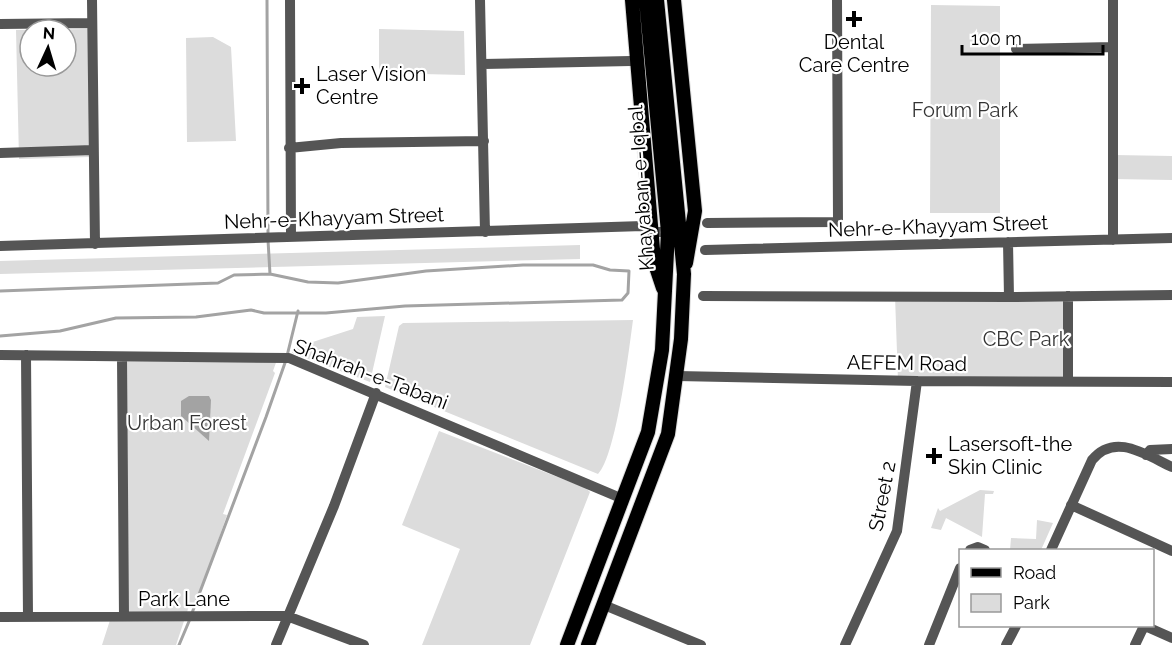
<svg xmlns="http://www.w3.org/2000/svg" width="1172" height="645" viewBox="0 0 1172 645" font-family="Raleway,sans-serif">
<style>
.green{fill:#dcdcdc;fill-rule:evenodd}
.water{fill:#a3a3a3}
.lines{fill:none;stroke-linecap:round;stroke-linejoin:round}
.stream{stroke:#a3a3a3;stroke-width:3}
.major-casing{stroke:#dbdbdb;stroke-width:16}
.minor{stroke:#555;stroke-width:10}
.major{stroke:#000;stroke-width:14}
.poi-dot{fill:#000;stroke:#fff;stroke-width:2}
.labels{text-anchor:middle;stroke-width:4.5;stroke-linejoin:round;paint-order:stroke}
.poi-label{font-size:20px;fill:#000;stroke:#fff;text-anchor:start}
.park-label{font-size:20px;fill:#333;stroke:#fff}
.street-label{font-size:20px;fill:#000;stroke:#fff}
</style>
<rect width="100%" height="100%" fill="#fff"/>
<path class="green" d="M931,5l69,1v207h-70z
M89,29l1,128 -71,2 -3,-129zM30,30h36v36h-36z
M379,29l85,2 1,44 -86,-2z
M213,37l18,10 5,94 -49,1 -1,-104z
M1114,155l58,1v24l-59,-1z
M580,245v14l-580,15v-13z
M895,296h173v85h-170z
M385,316l-15,66 -78,-29 2,-5 59,-19 4,-12z
M633,320c-4,30 -17,136 -35,154l-213,-87 14,-61 4,-3z
M122,357h156l-5,14 2,2 -52,141 4,1 -31,88h-6l-14,42h-74l9,-28h13z
M439,431l147,57 4,4 -60,153h-108l38,-96 -58,-24z
M980,490l14,1 -1,3h-8l-3,43 -36,-19 -5,12 -10,-2 7,-20 2,3z
M1037,520l16,3 -12,27h-31l1,-12 25,1z"/>
<path class="water" d="M209,396l2,4 -2,41 -28,-25v-15l8,-5z"/>
<g class="lines">
<path class="stream" d="M267,0l1,234
M268,240l2,34
M0,291l218,-8 16,-8 36,-1 38,8 30,1 88,-12 97,-6h70l17,5 19,1 -1,22 -6,7 -217,6 -79,7h-62l-13,-3 -55,7 -80,1 -56,13 -60,5
M192,613l74,-196 20,-57 12,-49
M179,645l11,-26"/>
<defs>
<path id="major" d="M632,0l22,261 9,27
M674,0l21,211 -9,52
M567,645l81,-213 14,-82 6,-118 -22,-232
M588,645l80,-211 13,-95 3,-65 -27,-274"/>
</defs>
<use href="#major" class="major-casing"/>
<path class="minor" d="M92,0l3,244
M290,0l1,237
M480,0l5,232
M0,24l92,-1
M1016,49l97,-2
M483,64l148,-3
M289,148l52,-5 143,-2
M0,153l93,-3
M707,223l131,-1 -1,-222
M1113,240v-240
M1008,242l1,55
M0,246l643,-20 9,6h16
M705,250l467,-12
M703,296l306,1 163,-2
M1068,296v85
M0,355l289,3 334,141
M26,355l2,262
M122,357l2,260
M677,376l240,5 255,1
M1146,455l4,-5 22,-1
M1071,505l101,46
M970,550l8,-3 7,3
M1051,550l41,-90c23,-28 54,-5 80,7
M604,605l97,40
M0,617l287,-1 77,29
M1145,626l27,12
M276,645l58,-139 42,-113
M845,645l52,-114 20,-150
M929,645l31,-77
M1006,645l10,-19
M1135,645l9,-19"/>
<use href="#major" class="major"/>
</g>
<g class="poi-dot">
<path d="M851 10h6v6h6v6h-6v6h-6v-6h-6v-6h6z"/>
<path d="M299 77h6v6h6v6h-6v6h-6v-6h-6v-6h6z"/>
<path d="M931 447h6v6h6v6h-6v6h-6v-6h-6v-6h6z"/>
</g>
<g class="labels">
<g class="poi-label">
<text x="854" y="49" text-anchor="middle">Dental<tspan x="854" dy="23">Care Centre</tspan></text>
<text x="316" y="81">Laser Vision<tspan x="316" dy="23">Centre</tspan></text>
<text x="948" y="451">Lasersoft-the<tspan x="948" dy="23">Skin Clinic</tspan></text>
</g>
<g class="park-label">
<text x="965" y="117">Forum Park</text>
<text x="1026" y="346">CBC Park</text>
<text x="187" y="430">Urban Forest</text>
</g>
<g class="street-label">
<text transform="translate(641 188) rotate(-94)" y="7">Khayaban-e-Iqbal</text>
<text transform="translate(334 218) rotate(-2)" y="7">Nehr-e-Khayyam Street</text>
<text transform="translate(938 226) rotate(-2)" y="7">Nehr-e-Khayyam Street</text>
<text transform="translate(907 363) rotate(1)" y="7">AEFEM Road</text>
<text transform="translate(371 374) rotate(21)" y="7">Shahrah-e-Tabani</text>
<text transform="translate(882 496) rotate(-79)" y="7">Street 2</text>
<text x="184" y="606">Park Lane</text>
</g>
</g>
<rect x="959" y="549" width="195" height="78" fill="#ffffff" stroke="#999999" stroke-width="1.5"/>
<rect x="971" y="568" width="30" height="9" fill="#000000" stroke="#999999" stroke-width="1.5"/>
<text x="1013" y="579" font-size="18" fill="#000000">Road</text>
<rect x="971" y="594" width="30" height="18" fill="#dcdcdc" stroke="#999999" stroke-width="1.5"/>
<text x="1013" y="609" font-size="18" fill="#000000">Park</text>
<g transform="translate(48 48) rotate(4)"><circle r="28" fill="#ffffff" stroke="#999999" stroke-width="1.5"/>
<path d="M0-4.5L10 22L0 15L-10 22Z" fill="#000000"/>
<text y="-9" font-size="16" font-weight="bold" text-anchor="middle" fill="#000000">N</text>
</g>
<path d="M962 45v9h141v-9" fill="none" stroke="#000000" stroke-width="3"/>
<text x="971" y="45" font-size="18" fill="#000000" stroke="#ffffff" stroke-width="4.5" paint-order="stroke">100 m</text>
</svg>
